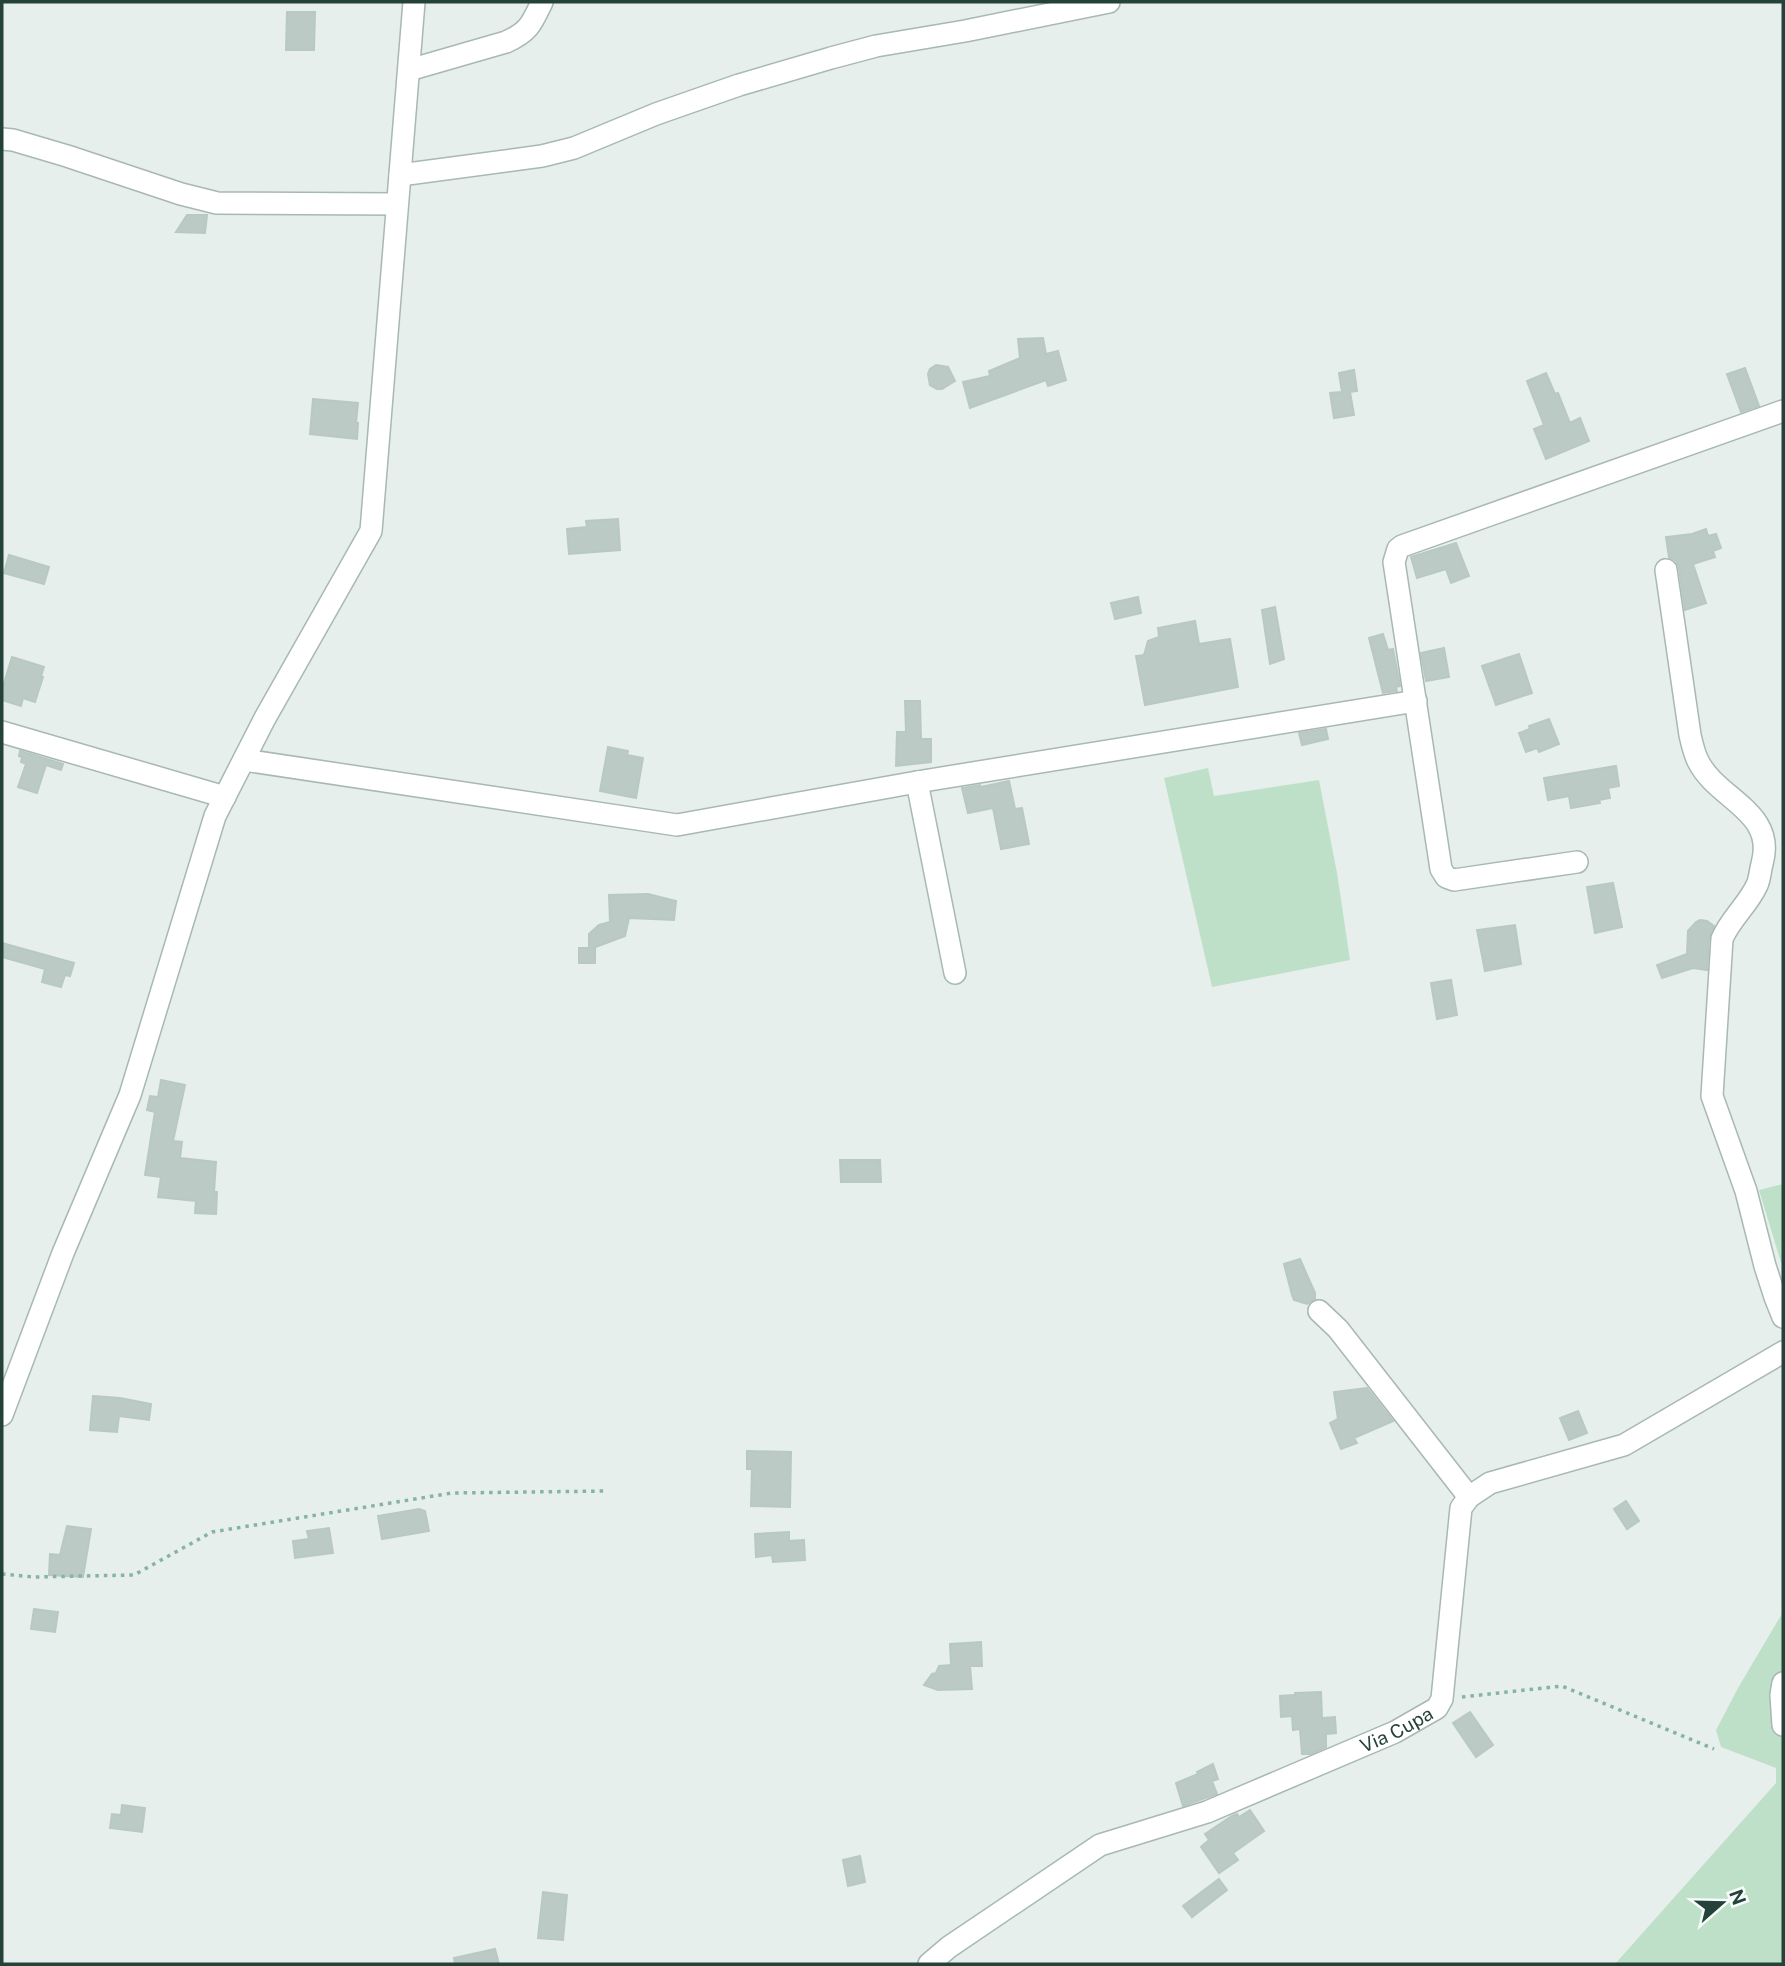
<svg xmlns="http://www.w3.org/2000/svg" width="1785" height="1966" viewBox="0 0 1785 1966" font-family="'Public Sans',sans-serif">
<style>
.green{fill:#bfe0c8}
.building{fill:#bbcac4;stroke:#b8c9c2;stroke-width:2}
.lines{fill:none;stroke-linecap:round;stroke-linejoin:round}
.minor-casing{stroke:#a8b8b2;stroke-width:24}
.path{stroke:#86b3a5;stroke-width:3.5;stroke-dasharray:3.5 5;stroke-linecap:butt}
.minor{stroke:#fff;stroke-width:21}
.labels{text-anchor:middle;stroke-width:6;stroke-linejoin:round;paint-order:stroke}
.street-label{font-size:19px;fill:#24423a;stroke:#f7fbf9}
</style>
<rect width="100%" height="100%" fill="#e6efeb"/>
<path class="green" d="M1208,768l6,28 105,-16 18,93 13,87 -138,27 -48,-209z
M1783,1184v85l-24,-79z
M1783,1612v352h-168l161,-181v-15l-55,-21 -5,-17 22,-42z"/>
<path class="building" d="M287,12h28l-1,38h-28z
M187,215h20l-2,18 -29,-1z
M1043,338l3,16 12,-3 8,29 -18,6 -2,-6 -76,28 -7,-26 27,-6 -1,-5 31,-13 -2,-19z
M936,365l12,2 7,14 -13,8h-5l-7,-4 -2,-11 2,-5z
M1745,368l14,38 -18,6 -14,-38z
M1354,370l3,21 -7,1 4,23 -20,3 -4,-25 12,-1 -3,-19z
M1546,373l9,21 3,-1 12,30 10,-5 9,23 -43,18 -12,-30 10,-4 -17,-44z
M313,399l45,4 -2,20h2l-1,16 -47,-5z
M618,519l2,31 -51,4 -2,-25 20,-2 -1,-6z
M1706,529l2,7 8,-2 5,14 -8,3 2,6 -22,7 13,39 -21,7 -6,-42 -3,-7 -7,-4 -3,-20 26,-3z
M1456,543l13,33 -18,7 -5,-14 -29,9 -6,-21z
M9,555l40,12 -5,17 -40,-11z
M1138,597l3,16 -26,6 -4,-16z
M1275,607l9,52 -14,5 -8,-54z
M1195,621l4,23 31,-5 8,48 -93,18 -9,-49 8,-1 4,-14 11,-4 -1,-9z
M1383,634l5,16 5,-1 7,37 -4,1 1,4 -14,2 -14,-55z
M1444,648l5,29 -23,4 -5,-28z
M1519,654l13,39 -36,12 -14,-39z
M12,657l32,10 -3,9 2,1 -8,25 -12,-4 -2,8 -19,-6v-10z
M905,701h15l1,38h10v23l-35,4 1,-34h9z
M1549,719l10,25 -20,8 -2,-4 -11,4 -7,-19 11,-4 -1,-3z
M1326,729l2,10 -26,6 -3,-12z
M608,747l20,4 -1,4 16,3 -7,40 -36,-7z
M20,751l43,13 -2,6 -15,-5 -9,28 -19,-6 8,-23 -5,-2 1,-5 -3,-1z
M1616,766l3,20 -11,2 2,10 -11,2 1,3 -29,5 -2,-12 -21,4 -4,-22z
M1009,781l6,28 7,-1 7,36 -28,5 -8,-41 -25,5 -6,-25 18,-3 1,2z
M1613,883l9,44 -27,6 -8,-46z
M648,894l28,7 -2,19 -45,-2 -4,18 -32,12h2v15h-16v-15h10v-14l10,-9 11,-3 -1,-27z
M1700,920l7,1 7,5 -5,12 -2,32 -14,-2 -31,10 -5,-13 30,-11 1,-23 8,-9z
M1515,925l6,39 -36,7 -8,-41z
M2,943l72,20 -4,13 -5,-1 -4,12 -19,-5 3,-13 -43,-12z
M1451,980l6,35 -20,4 -6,-36z
M161,1080l24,5 -12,56 9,1 -2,16 36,4 -2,30h3l-1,22 -21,-1 1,-12 -38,-4 3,-20 -16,-2 10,-63 -8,-2 3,-14 8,1z
M840,1160h40l1,22h-40z
M1300,1259l15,34v6l-8,5 -13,-4 -2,-5 -8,-31z
M1367,1388l26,33 -39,17 3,5 -16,6 -11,-26 8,-4 -4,-27z
M93,1396l27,2 31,6 -2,16 -30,-4 -2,16 -27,-2z
M1578,1411l9,22 -18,7 -9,-22z
M747,1451l44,1 -1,55 -39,-1 1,-37h-5z
M1626,1501l13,20 -12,8 -13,-20z
M419,1509l6,2 4,20 -47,8 -4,-23z
M67,1526l24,3 -8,48 -34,-2 1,-21 10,1z
M329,1528l4,25 -38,5 -2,-17 16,-2 -2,-8z
M789,1532v9l15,-1 1,20 -32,2 -1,-7 -16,2 -1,-23z
M34,1609l24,3 -3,20 -24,-3z
M981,1642l1,24h-12l2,23 -34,1 -14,-5 8,-11 4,-1 3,-7 12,-1 -1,-21z
M1321,1692l1,26 13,-1 1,16 -10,1v13l-15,7h-9l-2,-25 -7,1 -1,-14 -11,1 -1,-21 15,-1v-2z
M1470,1712l23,33 -17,12 -23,-34z
M1213,1764l5,15 -6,2 5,13 -34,12 -7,-23 22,-9 -1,-2z
M122,1805l23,3 -3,24 -32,-4 2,-14 9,1z
M1250,1810l14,21 -31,22 5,7 -19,13 -18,-26 8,-7 -4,-6 27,-18 5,-2 2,3z
M860,1856l5,26 -17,4 -5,-26z
M1219,1879l8,11 -35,27 -9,-11z
M543,1892l24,3 -4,45 -25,-2z
M495,1949l4,15h-44l-1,-6z"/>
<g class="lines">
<defs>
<g id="minor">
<path d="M409,70l97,-28c23,-10 26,-19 36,-40"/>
<path d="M2,139l11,1 54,16 114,38 36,9 180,1"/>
<path d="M400,175l142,-19 32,-8 82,-34 83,-29 92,-27 45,-12 89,-15 144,-29"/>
<path d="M1666,570l24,165c2,9 4,18 8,26 19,39 79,50 64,103 -2,7 -2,15 -5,21 -9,20 -27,34 -35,54l-10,157 34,95 19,75 10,31 8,20"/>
<path d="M2,732l223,65"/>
<path d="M244,760l433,65 240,-43 499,-81"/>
<path d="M917,782l38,191"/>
<path d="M1577,862l-123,18 -8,-3 -5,-8 -47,-307 4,-13 4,-3 381,-135"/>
<path d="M1319,1311l19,18 131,168"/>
<path d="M2,1415l61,-162 67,-158 85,-279 50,-98 106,-187 43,-529"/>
<path d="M1783,1683l-2,12 2,30"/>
<path id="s1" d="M929,1964l20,-17 151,-102 107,-33 188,-80 42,-24 5,-9 19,-191 8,-11 21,-14 134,-38 159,-93"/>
</g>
</defs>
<use href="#minor" class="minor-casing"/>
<path class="path" d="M2,1574l32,3 100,-2 78,-43 240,-39 155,-2
M1462,1697l100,-11 152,63"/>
<use href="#minor" class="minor"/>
</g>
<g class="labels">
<g class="street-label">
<text dy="7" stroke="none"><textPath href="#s1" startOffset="527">Via Cupa</textPath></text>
</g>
</g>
<rect width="1785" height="1966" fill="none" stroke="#24423a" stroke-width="7"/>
<g transform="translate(1722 1903) rotate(70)" stroke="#f7fbf9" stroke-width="5" paint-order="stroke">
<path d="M0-5L12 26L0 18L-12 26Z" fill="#24423a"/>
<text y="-10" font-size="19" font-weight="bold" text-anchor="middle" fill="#24423a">N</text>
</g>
</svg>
